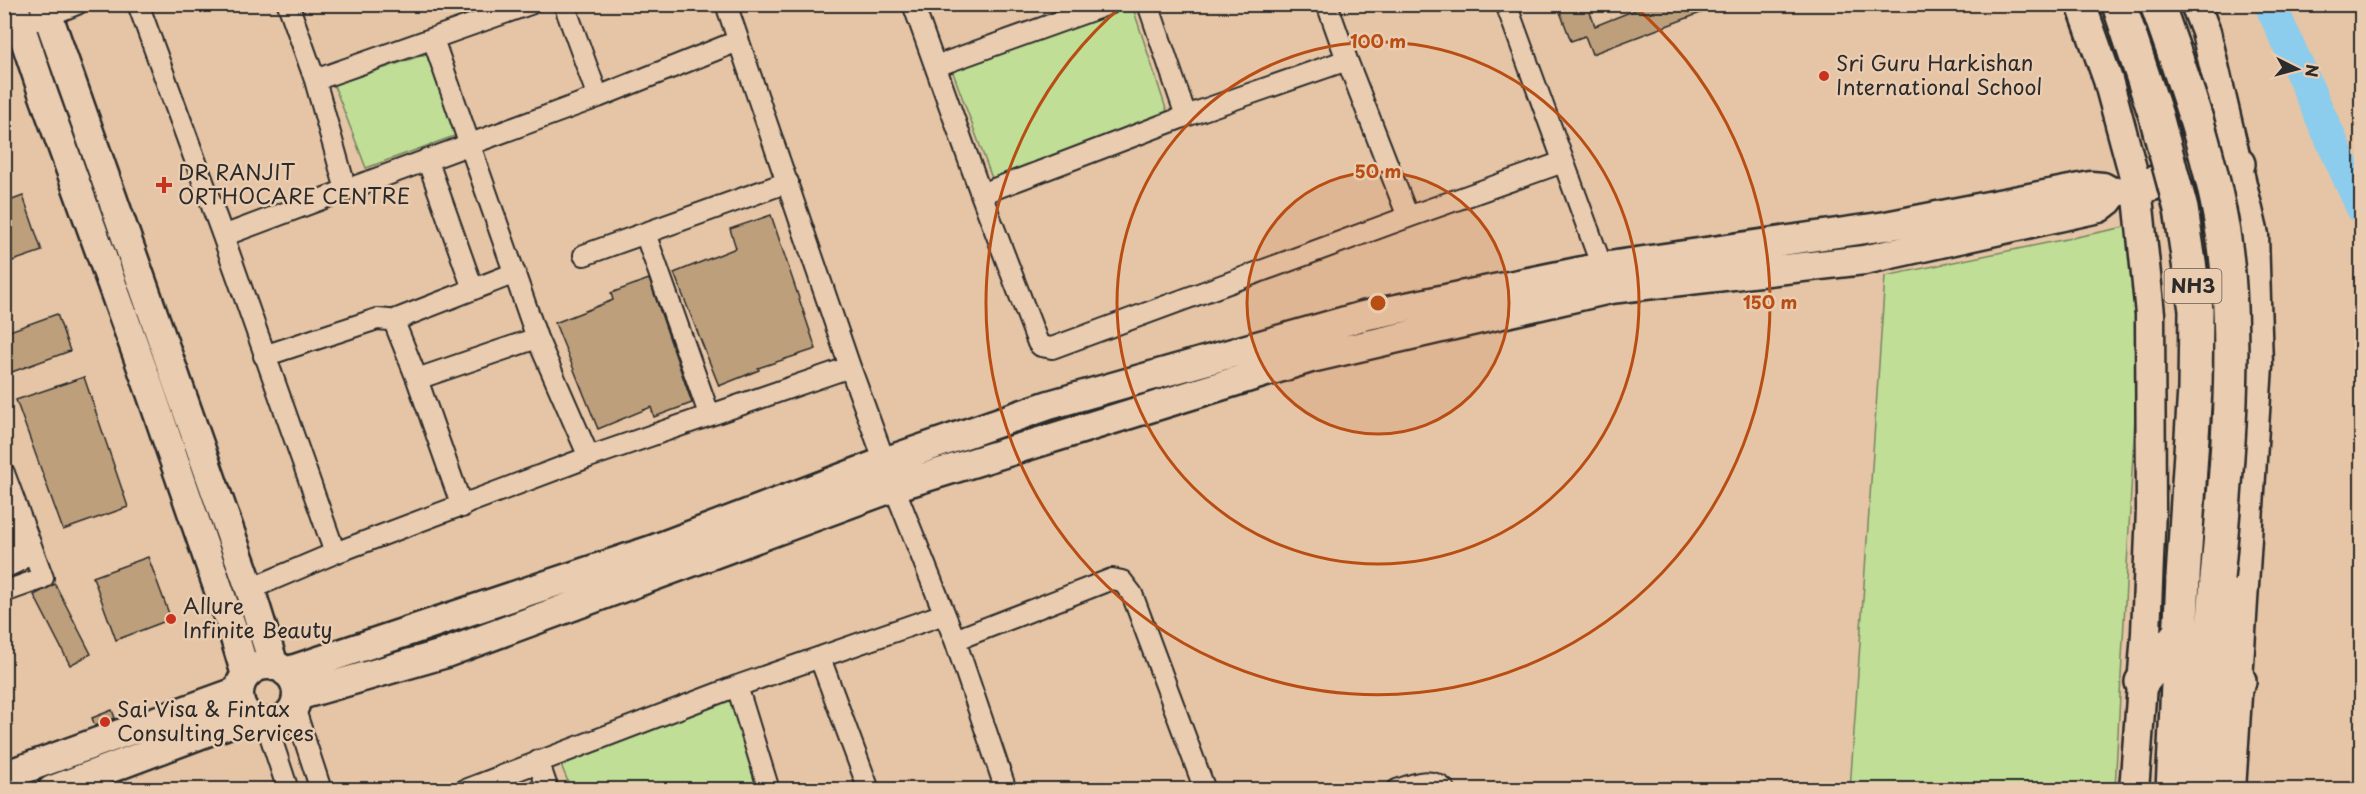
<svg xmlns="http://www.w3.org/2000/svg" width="2366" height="794" viewBox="0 0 2366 794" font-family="'Playpen Sans',sans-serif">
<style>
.green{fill:#c0de96;stroke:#768460;stroke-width:1.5}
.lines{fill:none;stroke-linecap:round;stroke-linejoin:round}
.river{stroke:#8ccced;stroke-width:32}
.building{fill:#bd9f7b;stroke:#2b2b2b;stroke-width:1.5}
.street-casing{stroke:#2b2b2b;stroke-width:24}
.secondary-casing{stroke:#2b2b2b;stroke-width:33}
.highway-casing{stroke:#2b2b2b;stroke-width:38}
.street{stroke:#eaccb0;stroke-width:20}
.secondary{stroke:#eaccb0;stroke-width:28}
.highway{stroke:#eaccb0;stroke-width:33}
.highway-bridge-casing{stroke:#2b2b2b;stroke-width:38;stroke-linecap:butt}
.highway-bridge{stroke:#eaccb0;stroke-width:33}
.ring{fill:none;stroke:#b94e14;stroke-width:3}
.poi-dot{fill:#c8321e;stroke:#eaccb0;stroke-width:2}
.labels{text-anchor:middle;stroke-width:5;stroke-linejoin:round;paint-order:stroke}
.shield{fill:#eaccb0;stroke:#645b53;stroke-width:1.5}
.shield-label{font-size:20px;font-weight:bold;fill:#2b2b2b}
.poi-label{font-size:21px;fill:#2b2b2b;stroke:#eaccb0;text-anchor:start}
.centre{fill:#b94e14;stroke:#eaccb0;stroke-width:3}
.ring-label{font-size:18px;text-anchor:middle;font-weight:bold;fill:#b94e14;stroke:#eaccb0;stroke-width:5;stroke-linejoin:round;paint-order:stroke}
</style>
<rect width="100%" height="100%" fill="#e5c5a5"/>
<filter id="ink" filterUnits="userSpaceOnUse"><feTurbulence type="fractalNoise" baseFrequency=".0167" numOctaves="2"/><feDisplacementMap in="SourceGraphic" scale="12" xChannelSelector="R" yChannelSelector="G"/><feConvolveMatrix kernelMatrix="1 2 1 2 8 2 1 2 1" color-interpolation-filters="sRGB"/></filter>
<g filter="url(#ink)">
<path class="green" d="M1127,5h5l37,113 -176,63 -42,-114z
M432,52l25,83 -91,33 -32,-83z
M2135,225l2,154 -22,410 -265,1 35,-514z
M731,697l28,92h-188l-12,-29z"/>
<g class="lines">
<path class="river" d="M2270,4l92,204"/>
</g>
<path class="building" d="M1557,4h30l8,22 55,-22 69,2 -127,48 -7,-18 -14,5z
M23,196l19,55 -38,13v-61z
M771,215l45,134 -58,19 1,2 -40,16 -45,-113 62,-25 -6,-19z
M649,279l43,124 -38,14 -3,-10 -53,22 -43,-106 58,-23 -2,-7z
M57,314l13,37 -61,22 -5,-13v-27z
M84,377l44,130 -65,23 -47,-130z
M148,557l23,62 -55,21 -23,-63z
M55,584l36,70 -21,11 -36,-70z
M112,710l3,8 -20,8 -3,-8z"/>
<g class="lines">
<defs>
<path id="street" d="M138,4l85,232 112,317
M564,4l34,93
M726,4l124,363 44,120 61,153 51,150
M913,4l68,190 205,-78 161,-56 -20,-56
M1148,4l38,112
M1506,4l100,274
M37,20l40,-16
M433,39l104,299 52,119
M936,66l173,-62
M315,80l215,-76
M427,159l46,130
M346,190l252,-93 140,-56
M981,194l57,149 3,3 11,2 356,-131 -61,-157
M1408,217l155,-55
M645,233l64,181
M223,236l123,-46 -31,-110 -27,-76
M584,255l204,-73
M392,321l123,-48
M264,356l113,-37 12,1 6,4 22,55 45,128
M417,379l120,-41
M4,473l39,105 -39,14
M4,568l15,-7 -4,-24 -6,-16
M250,589l85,-36 254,-96 261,-90
M955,640l157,-61 10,2 10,13 73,196
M820,658l49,132
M737,686l32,104
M294,707l27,83
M266,723l22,67
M538,761l10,29
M465,790l272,-104 207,-72
M1397,790c16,-6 34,-14 48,0"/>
<path id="secondary" d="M13,4l30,89 107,297 82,238 14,47
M44,4l206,585 24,77
M2081,4l27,76 29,107 13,127 1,195 -5,124 -12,157
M2195,4l11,28 48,203 4,130 -27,425
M239 694a29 29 0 1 1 58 0a29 29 0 1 1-58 0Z
M286,672l366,-122 232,-88 165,-57 314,-89 239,-49 284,-41 205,-40 12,1 11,6 23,-6
M297,696l146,-42 451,-167 417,-129 299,-69 254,-29 235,-52 9,-7 6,-8
M4,776l235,-85
M52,790l197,-74"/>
<path id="highway" d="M2137,187l101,-23
M2213,630l26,51
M2142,682l39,-51
M2173,790l10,-212
M2202,790l15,-211"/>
</defs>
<use href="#street" class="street-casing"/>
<use href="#secondary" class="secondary-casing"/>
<use href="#highway" class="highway-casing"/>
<use href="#street" class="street"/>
<use href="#secondary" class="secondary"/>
<use href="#highway" class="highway"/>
<defs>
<path id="highway-bridge" d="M2119,4l37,112 25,93 15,101 -1,79 -12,189
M2157,4c31,87 63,177 71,269 8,102 -2,205 -11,306"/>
</defs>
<use href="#highway-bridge" class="highway-bridge-casing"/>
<use href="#highway-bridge" class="highway-bridge"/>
</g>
</g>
<circle cx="1378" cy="303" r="131" fill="#b94e14" fill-opacity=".12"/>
<g class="ring">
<circle cx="1378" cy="303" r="131"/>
<circle cx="1378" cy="303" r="261"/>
<path d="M1633 5A392 392 0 1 1 1123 5"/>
</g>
<g class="poi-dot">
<circle cx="1824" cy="76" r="6"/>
<path d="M161 176h6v6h6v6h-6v6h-6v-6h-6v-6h6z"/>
<circle cx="171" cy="619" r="6"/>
<circle cx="105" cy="722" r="6"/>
</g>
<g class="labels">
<rect class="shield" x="2164.5" y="269" width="57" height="34" rx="4.5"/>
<g class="shield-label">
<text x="2193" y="293">NH3</text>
</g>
<g class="poi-label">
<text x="1836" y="71">Sri Guru Harkishan<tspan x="1836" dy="24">International School</tspan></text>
<text x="178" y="180">DR RANJIT<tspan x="178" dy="24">ORTHOCARE CENTRE</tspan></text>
<text x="183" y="614">Allure<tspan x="183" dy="24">Infinite Beauty</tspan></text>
<text x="117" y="717">Sai Visa &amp; Fintax<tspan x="117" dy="24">Consulting Services</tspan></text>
</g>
</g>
<circle cx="1378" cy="303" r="9" class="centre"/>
<g class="ring-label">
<text x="1378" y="48">100 m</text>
<text x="1378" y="178">50 m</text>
<text x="1770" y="309">150 m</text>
</g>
<rect width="2366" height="794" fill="none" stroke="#eaccb0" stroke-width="24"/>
<rect x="12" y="12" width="2342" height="770" fill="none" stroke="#2b2b2b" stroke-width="2" filter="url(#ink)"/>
<g transform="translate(2297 69) rotate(96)" stroke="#eaccb0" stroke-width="4.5" paint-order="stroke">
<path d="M0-4.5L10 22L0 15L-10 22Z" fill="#2b2b2b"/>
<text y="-9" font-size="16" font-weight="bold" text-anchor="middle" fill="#2b2b2b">N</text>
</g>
</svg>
